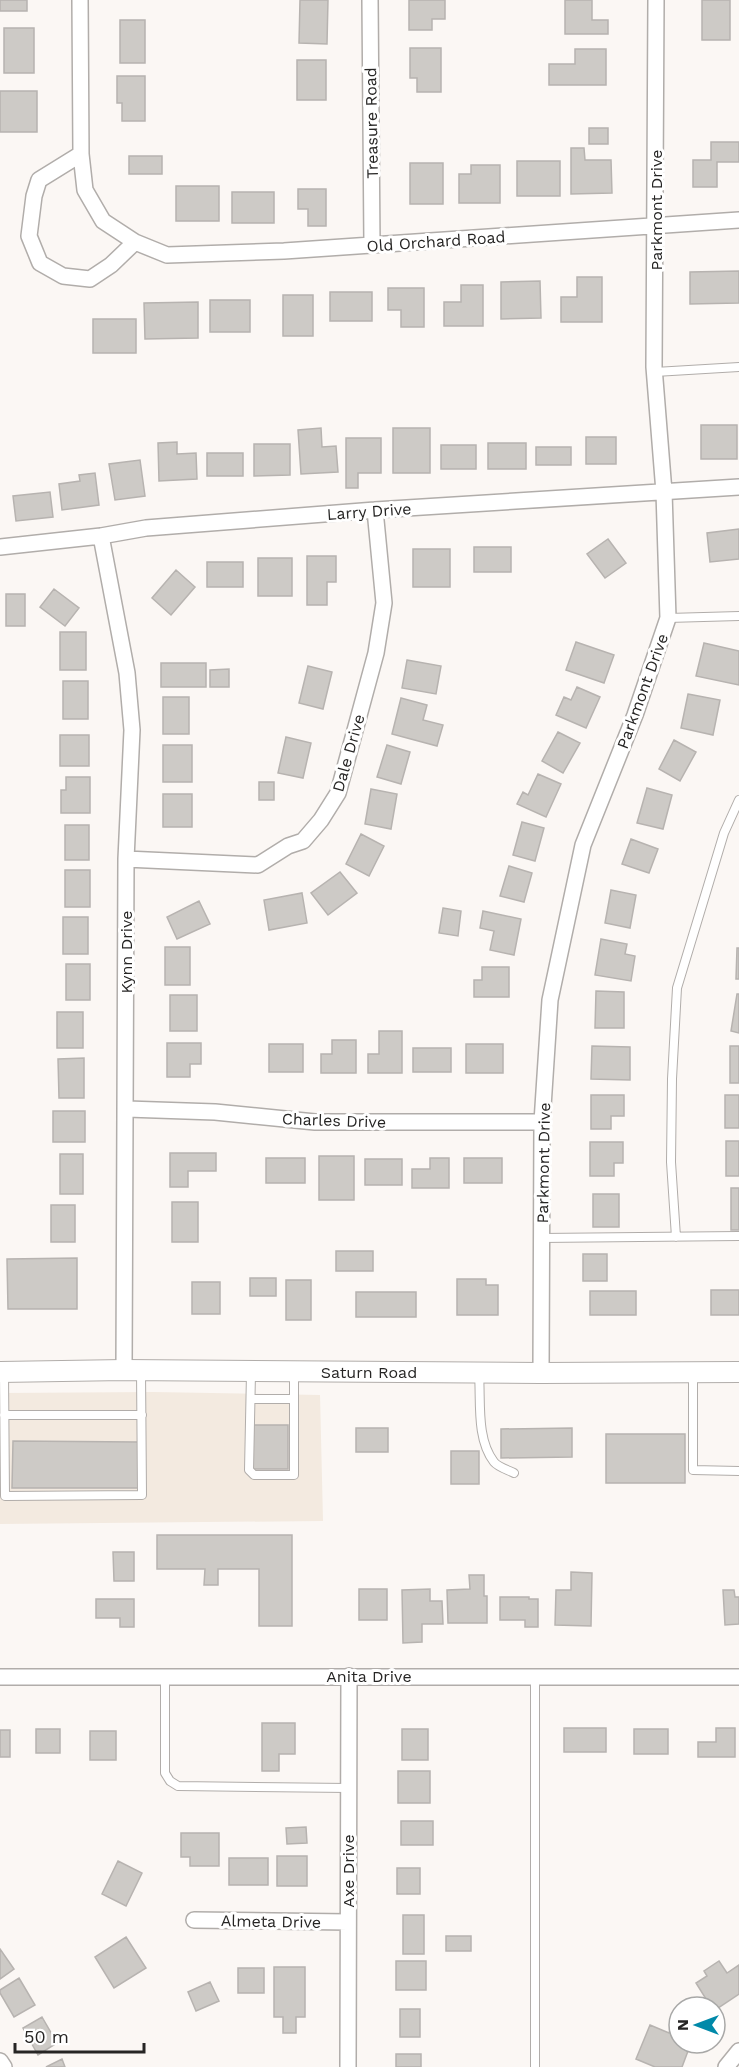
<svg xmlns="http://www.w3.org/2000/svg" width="739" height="2067" viewBox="0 0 739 2067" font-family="'Work Sans',sans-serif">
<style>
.built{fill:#f3eae0}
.building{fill:#cdcac6;stroke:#b7b3b0;stroke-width:1.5}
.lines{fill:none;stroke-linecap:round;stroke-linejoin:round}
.service-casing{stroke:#b1adaa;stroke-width:10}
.minor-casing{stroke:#b1adaa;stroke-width:18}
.tertiary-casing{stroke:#b1adaa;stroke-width:22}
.service{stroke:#fff;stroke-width:8}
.minor{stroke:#fff;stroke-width:15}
.tertiary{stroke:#fff;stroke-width:20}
.labels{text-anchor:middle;stroke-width:6;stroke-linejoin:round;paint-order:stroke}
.street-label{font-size:16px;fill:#262524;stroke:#fff}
</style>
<rect width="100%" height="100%" fill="#fbf7f4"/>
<path class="built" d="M153,1392l167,3 3,126 -323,3v-131z"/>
<path class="building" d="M0,0h27v11h-27z
M300,0h28l-1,44 -28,-1z
M409,0h36v19h-13v11h-23z
M565,0h27v20h16v14h-43z
M702,0h28v40h-28z
M120,20h25v43h-25z
M4,28h30v45h-30z
M410,48h31v44h-24v-14h-7z
M575,49h31v36h-57v-21h26z
M297,60h29v40h-29z
M117,76h28v45h-23v-18h-5z
M0,91h37v41h-37z
M589,128h19v16h-19z
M711,142h28v20h-22v25h-24v-27h18z
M571,148h13l1,12h26l1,33 -41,1z
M129,156h33v18h-33z
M517,161h43v35h-43z
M410,163h33v41h-33z
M471,165h29v38h-41v-29h12z
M176,186h43v35h-43z
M298,189h28v37h-18v-17h-10z
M232,192h42v31h-42z
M739,271v32l-49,1v-32z
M577,277h25v45h-41v-25h16z
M540,281l1,37 -40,1v-37z
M461,285h22v41h-39v-24h17z
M388,288h36v39h-23v-17h-13z
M330,292h42v29h-42z
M283,295h30v41h-30z
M210,300h40v32h-40z
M198,302v36l-53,1 -1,-36z
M93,319h43v34h-43z
M701,425h36v34h-36z
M321,428l1,19 14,-1 2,26 -37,2 -3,-44z
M393,428h37v45h-37z
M586,437h30v27h-30z
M346,438h35v35h-23v15h-12z
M177,442v12l19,-1 1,26 -38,2 -1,-38z
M488,443h38v26h-38z
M254,444h36v31l-36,1z
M441,445h35v24h-35z
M536,447h35v18h-35z
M207,453h36v23h-36z
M140,460l5,36 -30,4 -6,-36z
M95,473l4,32 -37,5 -3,-26 21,-3 -1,-6z
M50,492l3,25 -37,4 -3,-25z
M739,529v30l-29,3 -3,-29z
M608,539l18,24 -21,15 -18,-24z
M474,547h37v25h-37z
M413,549h37v38h-37z
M307,556h29v26h-9v23h-20z
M258,558h34v38h-34z
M207,562h36v25h-36z
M176,570l19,17 -24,28 -19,-17z
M54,589l25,19 -14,18 -25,-19z
M6,594h19v32h-19z
M60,632h26v38h-26z
M576,642l38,13 -10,28 -38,-13z
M704,643l35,8v34l-43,-9z
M407,660l34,6 -5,28 -34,-6z
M161,663h45v24h-45z
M308,666l24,6 -9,37 -24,-6z
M229,669v18h-19v-17z
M63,681h25v38h-25z
M577,687l23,10 -14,31 -30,-13 8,-18 7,3z
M688,694l32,6 -7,35 -32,-7z
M163,697h26v37h-26z
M401,698l26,7 -4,15 20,5 -6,21 -45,-12z
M558,732l22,11 -17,30 -21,-12z
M60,735h29v31h-29z
M286,737l25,6 -8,35 -25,-5z
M674,740l22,12 -16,29 -21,-12z
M163,745h29v37h-29z
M387,745l23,7 -9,32 -24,-7z
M538,774l23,10 -15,33 -29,-13 6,-12 5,3z
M66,777h24v36h-29v-23h5z
M259,782h15v18h-15z
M647,788l25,7 -9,34 -26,-6z
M371,789l26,5 -6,35 -26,-5z
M163,794h29v33h-29z
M522,822l22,6 -9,33 -22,-6z
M65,825h24v35h-24z
M361,834l23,12 -15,30 -23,-12z
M631,839l27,10 -9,24 -27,-9z
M509,866l23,7 -8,29 -24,-6z
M65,870h25v37h-25z
M340,872l17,21 -29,22 -17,-22z
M611,890l25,5 -6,33 -25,-5z
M302,893l5,30 -38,7 -5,-30z
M199,901l11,23 -33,15 -10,-22z
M443,908l18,3 -3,25 -19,-3z
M483,911l38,8 -7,36 -24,-5 4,-19 -14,-3z
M63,917h25v37h-25z
M601,939l26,5 -2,10 10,2 -4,25 -36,-6z
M165,947h25v38h-25z
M737,948h2v31h-3z
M66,964h24v36h-24z
M482,967h27v30h-35v-17h8z
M596,991l28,1v36h-29z
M737,994h2v39l-8,-2z
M170,995h27v36h-27z
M57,1012h26v36h-26z
M379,1031h23v42h-34v-19h11z
M332,1040h24v33h-35v-19h11z
M167,1043h34v21h-11v13h-23z
M269,1044h34v28h-34z
M466,1044h37v29h-37z
M592,1046l38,1v33l-39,-1z
M730,1046h9v37h-9z
M413,1048h38v24h-38z
M84,1058v40h-25l-1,-39z
M591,1095h33v21h-13v13h-20z
M725,1095h14v33h-14z
M53,1111h32v31h-32z
M726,1141h13v35h-13z
M590,1142h33v21h-9v13h-24z
M170,1153h46v18h-28v16h-18z
M60,1154h23v40h-23z
M319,1156h35v44h-35z
M266,1158h39v25h-39z
M430,1158h19v30h-37v-19h18z
M464,1158h38v25h-38z
M365,1159h37v26h-37z
M731,1188h8v42h-8z
M593,1194h26v33h-26z
M172,1202h26v40h-26z
M51,1205h24v37h-24z
M336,1251h37v20h-37z
M583,1254h24v27h-24z
M77,1258v51h-69l-1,-50z
M250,1278h26v18h-26z
M457,1279h29v6h12v30h-41z
M286,1280h25v40h-25z
M192,1282h28v32h-28z
M711,1290h28v25h-28z
M590,1291h46v24h-46z
M356,1292h60v25h-60z
M253,1425h35v44h-35z
M356,1428h32v24h-32z
M572,1428v29l-71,1v-29z
M606,1434h79v49h-79z
M13,1441l125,1v46h-126z
M451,1451h28v33h-28z
M157,1535h135v91h-33v-57h-41v16h-14l1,-16h-48z
M113,1552h21v29h-20z
M571,1572l21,1 -1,53 -36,-1 1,-35h15z
M469,1575h15v21h3v27h-39l-1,-33 23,-1z
M359,1589h28v31h-28z
M430,1589v12h12l1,23h-21v18l-19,1 -1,-53z
M723,1590h11l1,7h4v27l-14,1z
M500,1597h29v2h9v28h-13v-7h-25z
M96,1599h38v28h-14v-9h-24z
M262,1723h33v31h-16v17h-17z
M564,1728h42v24h-42z
M716,1728h19v29h-37v-15h18z
M36,1729h24v24h-24z
M402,1729h26v31h-26z
M634,1729h34v25h-34z
M0,1730h10v27h-10z
M90,1731h26v29h-26z
M398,1771h32v32h-32z
M401,1821h32v24h-32z
M306,1827l1,16 -20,1 -1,-16z
M181,1833h38v33h-29v-9h-9z
M277,1856h30v30h-30z
M229,1858h39v27h-39z
M118,1861l24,12 -16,33 -24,-12z
M397,1868h23v26h-23z
M403,1915h21v39h-21z
M446,1936h25v15h-25z
M126,1937l20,31 -32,20 -19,-31z
M0,1949l14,20 -14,10z
M396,1961h30v29h-30z
M719,1961l8,12 12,-8v29l-24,16v-3h-4l-15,-24 11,-7 -3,-5z
M274,1967h31v50h-9v16h-13v-16h-9z
M238,1968h26v25h-26z
M19,1978l16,27 -21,12 -14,-24v-3z
M210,1982l9,19 -23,10 -8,-19z
M400,2009h20v28h-20z
M42,2017l15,26 -19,12 -15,-27z
M650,2025l19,8 2,-6 8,3v13h12l-9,24h-27l-19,-8z
M396,2054h25v13h-25z
M62,2059l3,8h-19z"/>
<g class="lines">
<defs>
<path id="service" d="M655,372l84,-5
M668,618l71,-2
M676,1237l-5,-75 1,-83 5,-91 47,-155 15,-33
M541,1238l198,-2
M251,1373l-2,97 5,5h40v-102
M4,1374l1,122 137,-1 -1,-124
M479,1374c2,27 -3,65 15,88 4,5 14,8 20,11
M693,1374v96l46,1
M251,1399h43
M4,1415h138
M535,1676v391
M165,1677v96l5,8 8,5 171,2"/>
<path id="minor" d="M80,0l1,154 4,36 18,31 32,21 32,13 117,-4 455,-31
M370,0l2,245
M81,154l-42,26 -5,16 -5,40 11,27 23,13 27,3 21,-14 24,-23
M101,536l26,137 5,57 -6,129 -2,511
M0,547l101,-11 45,-8 229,-18 364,-23
M126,859l132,6 30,-19 15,-5 18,-21 17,-27 38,-140 8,-50 -9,-93
M127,1109l88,3 100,10h227
M541,1373l1,-251 8,-122 33,-155 52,-130 33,-97 -4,-126 -10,-125 2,-367
M0,1677h739
M194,1920l154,2
M0,2061l4,6
M348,2067l1,-391
M726,2067l13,-16"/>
<path id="tertiary" d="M0,1372l124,-2 417,3 198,-1"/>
</defs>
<use href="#service" class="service-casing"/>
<use href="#minor" class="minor-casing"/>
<use href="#tertiary" class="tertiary-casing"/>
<use href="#service" class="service"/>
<use href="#minor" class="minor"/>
<use href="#tertiary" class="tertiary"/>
</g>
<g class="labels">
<g class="street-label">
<text transform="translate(371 123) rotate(-91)" y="6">Treasure Road</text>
<text transform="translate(656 210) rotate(-90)" y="6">Parkmont Drive</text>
<text transform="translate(436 241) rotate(-4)" y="6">Old Orchard Road</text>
<text transform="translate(369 511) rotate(-4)" y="6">Larry Drive</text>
<text transform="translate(642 691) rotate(-70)" y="6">Parkmont Drive</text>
<text transform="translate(348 753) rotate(-74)" y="6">Dale Drive</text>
<text transform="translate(126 952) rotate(-90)" y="6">Kynn Drive</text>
<text transform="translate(334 1120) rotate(2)" y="6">Charles Drive</text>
<text transform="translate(543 1163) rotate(-89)" y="6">Parkmont Drive</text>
<text x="369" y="1378">Saturn Road</text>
<text x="369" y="1682">Anita Drive</text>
<text transform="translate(348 1871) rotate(-90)" y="6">Axe Drive</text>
<text transform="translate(271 1921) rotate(1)" y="6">Almeta Drive</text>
</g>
</g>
<g transform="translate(697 2025) rotate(270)"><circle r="28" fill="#ffffff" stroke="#a8a8a7" stroke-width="1.5"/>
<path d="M0-4.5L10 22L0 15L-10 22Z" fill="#0089a9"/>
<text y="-9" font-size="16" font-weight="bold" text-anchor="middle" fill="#262524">N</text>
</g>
<path d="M15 2043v9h129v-9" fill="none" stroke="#262524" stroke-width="3"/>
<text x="24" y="2043" font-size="18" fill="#262524" stroke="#ffffff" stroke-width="4.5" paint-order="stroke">50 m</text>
</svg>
